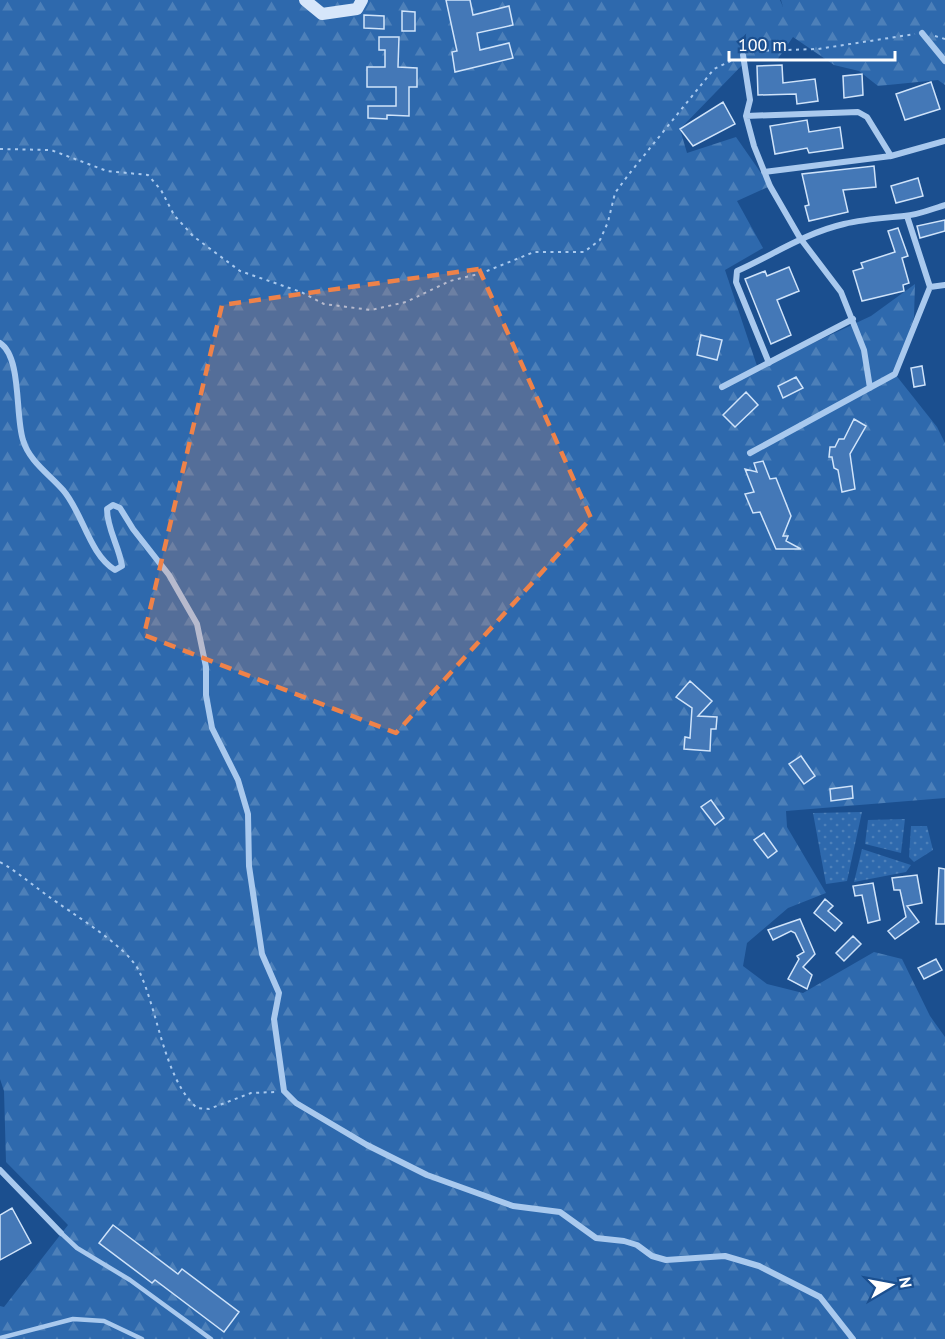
<svg xmlns="http://www.w3.org/2000/svg" width="945" height="1339" viewBox="0 0 945 1339" font-family="'PT Sans',sans-serif">
<style>
.grass{fill:url(#grass-dots)}
.forest{fill:url(#forest-firs)}
.building{fill:#4478b7;stroke:#cfe3fa;stroke-width:1.5}
.lines{fill:none;stroke-linecap:round;stroke-linejoin:round}
.path{stroke:#a9c9ee;stroke-width:2;stroke-dasharray:3 4.5;stroke-linecap:butt}
.service{stroke:#a9c9ee;stroke-width:4.5}
.minor{stroke:#a9c9ee;stroke-width:6}
.secondary{stroke:#d6e6fa;stroke-width:12}
.marked{fill:#ee8249;fill-opacity:0.2;stroke:#ee8249;stroke-width:4.5;stroke-dasharray:12 8;stroke-linejoin:round}
</style>
<defs>
<pattern id="grass-dots" width="8" height="8" patternUnits="userSpaceOnUse" patternTransform="scale(1.5)"><rect width="8" height="8" fill="#2e69ad"/><path d="M2 2h.1M6 6h.1" fill="none" stroke="#4d80b9" stroke-width="1.8" stroke-linecap="round"/></pattern>
<pattern id="forest-firs" width="22" height="20" patternUnits="userSpaceOnUse" patternTransform="scale(1.5)"><rect width="22" height="20" fill="#2e69ad"/><path d="M5 1l3.5 6h-7zM16 11l3.5 6h-7z" fill="#4d80b9"/></pattern>
</defs>
<rect width="100%" height="100%" fill="#1b4f8f"/>
<path class="grass" d="M862,812l-15,69 -21,3 -13,-71z
M905,819l-4,34 -36,-9 3,-24z
M911,826h16l6,24 -19,12 -5,-5z
M862,849l49,16 -5,7 -52,10z"/>
<path class="forest" d="M0,0h780l3,7 -2,-7h164v85l-7,-5 -60,6 -19,-15 -25,-6 -41,-28 -16,23 -28,-2 -69,71 7,24 49,-16 34,49 -33,15 26,47 -38,22 33,99 113,-53 44,-32 -1,33 -19,57 42,53 8,16v355l-159,13 1,16 39,66 -38,15 -41,35 -4,23 24,18 36,9 71,-41 28,7 28,57 15,21v302h-945v-33l4,1 64,-82 -62,-63 -2,-71 -4,-12z"/>
<path class="building" d="M446,0h24l3,15 36,-9 4,19 -36,8 3,17 29,-7 4,15 -58,14 -3,-20 5,-1z
M402,11l13,1v19h-13z
M364,15l20,1v13l-20,-1z
M379,37h20l-1,30 19,1v19h-8v29l-22,-1v4l-19,-1v-12h28v-19h-29v-20h18v-17h-6z
M782,65l1,18 32,-4 3,22 -21,3 -1,-10 -38,1 -1,-29z
M862,74l1,21 -19,3 -1,-22z
M931,82l9,27 -35,11 -9,-26z
M723,102l12,22 -42,22 -13,-17z
M807,120l2,12 31,-5 3,21 -34,5 -2,-5 -32,6 -5,-28z
M874,166l2,21 -33,3 5,22 -39,9 -4,-15 4,-1 -7,-31z
M918,178l5,18 -27,7 -5,-17z
M945,220v11l-25,7 -3,-12z
M898,228l10,28 -6,2 7,25 -6,2 1,6 -42,10 -9,-30 10,-3 -2,-5 34,-11 -7,-21z
M789,267l10,24 -22,9 14,35 -20,9 -26,-65 20,-8 2,5z
M701,335l21,5 -5,20 -20,-5z
M922,366l3,19 -11,2 -3,-19z
M796,377l7,11 -20,10 -5,-12z
M746,392l12,13 -23,22 -12,-12z
M854,419l12,7 -16,28 5,35 -13,3 -4,-22 -4,-2 -2,-11h-3l1,-10h5l4,-8h5z
M763,461l7,18 6,-1 15,38 -8,20h5l-2,5 15,8h-25l-16,-37 -7,1 -8,-19 9,-2 -9,-23 12,3 -3,-9z
M690,681l22,20 -14,15 19,1 -1,12h-5l-1,22 -26,-2 1,-12 5,1 2,-30 -16,-11z
M801,756l14,20 -11,8 -15,-20z
M852,786l1,12 -22,3 -1,-12z
M711,800l13,18 -9,7 -14,-18z
M764,833l13,18 -9,7 -14,-18z
M939,868l6,1v55h-9z
M917,875l5,28 -15,3 12,16 -24,17 -7,-8 18,-14 -6,-27h-6l-2,-12z
M873,883l7,37 -12,3 -6,-28 -7,1 -2,-10z
M825,899l8,7 -5,5 14,12 -7,8 -21,-18z
M800,919l15,35 -12,13 9,8 -5,14 -19,-10 11,-20 -2,-3 7,-4 -9,-19 -4,-2 -18,9 -5,-10z
M853,936l8,8 -17,17 -8,-8z
M936,959l6,11 -18,9 -6,-11z
M12,1208l19,35 -31,17v-45z
M113,1225l65,49 4,-5 57,43 -15,20 -69,-52 -3,3 -53,-40z"/>
<g class="lines">
<path class="path" d="M935,36l10,3
M751,51l67,-2 97,-15
M0,149l51,1 56,21 41,4 13,15 13,25 19,21 47,35 61,21 23,12 47,6 35,-8 44,-21 32,-8 52,-21h50l16,-12 8,-18 7,-29 14,-19 85,-105 21,-10
M0,862c18,10 31,22 48,34 23,17 79,50 91,75 19,39 25,108 58,137l12,1 42,-16 24,-1"/>
<path class="service" d="M61,1233l16,15 53,32 81,59
M0,1338l73,-19 31,2 38,18"/>
<path class="minor" d="M922,33l23,28
M743,55l7,45 -4,16 8,30 16,40 30,52 41,54 23,58 6,38
M746,116l112,-4 9,5 24,39
M764,172l127,-16 54,-15
M930,287l15,-2
M0,343c22,14 15,73 23,97 6,21 26,34 40,50 20,23 26,64 52,80l7,-4c-3,-20 -15,-37 -15,-57l6,-4 7,3 13,21 36,46 28,49 9,43v28l6,33 26,52 10,34 1,52 13,88 17,39 -5,26 10,72 12,12 71,42 60,30 86,31 47,6 36,26 28,3 13,4 15,11 14,4 59,-4 34,10 61,31 33,42
M769,363l-33,-81 1,-11c36,-16 68,-38 107,-47 20,-5 40,-6 60,-8 14,-1 28,-7 41,-11
M722,387l131,-68
M750,453l145,-79 35,-87 -23,-71
M0,1170l61,63"/>
<path class="secondary" d="M305,0l17,14 35,-5 5,-9"/>
</g>
<path class="marked" d="M479,269l112,249 -195,215 -252,-98 78,-330z"/>
<g transform="translate(891 1285) rotate(80)" stroke="#1b4f8f" stroke-width="4.5" paint-order="stroke">
<path d="M0-4.5L10 22L0 15L-10 22Z" fill="#ffffff"/>
<text y="-9" font-size="16" font-weight="bold" text-anchor="middle" fill="#ffffff">N</text>
</g>
<path d="M729 51v9h166v-9" fill="none" stroke="#ffffff" stroke-width="3"/>
<text x="738" y="51" font-size="18" fill="#ffffff" stroke="#1b4f8f" stroke-width="4.5" paint-order="stroke">100 m</text>
</svg>
